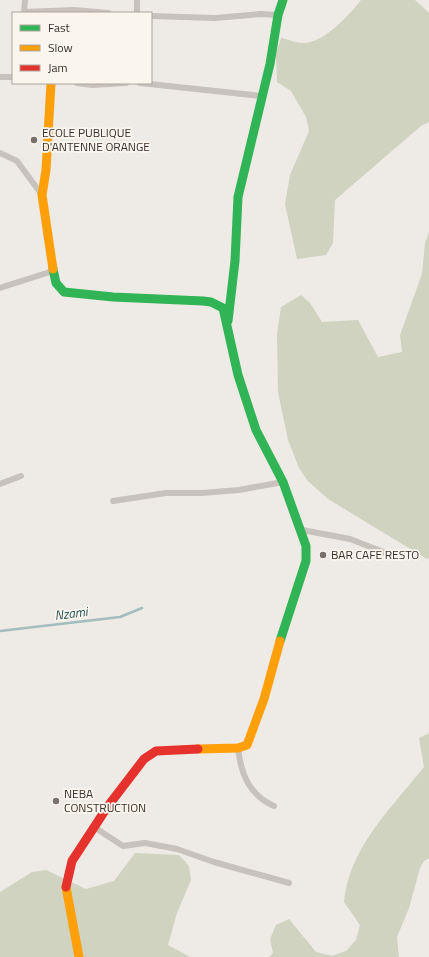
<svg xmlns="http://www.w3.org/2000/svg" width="429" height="957" viewBox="0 0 429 957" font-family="'Titillium Web',sans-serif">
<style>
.green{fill:#cfd3c0}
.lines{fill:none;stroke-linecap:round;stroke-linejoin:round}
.stream{stroke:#a2bdbe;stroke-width:2.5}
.street{stroke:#c8c2bd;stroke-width:6}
.fast{stroke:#30b455;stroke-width:9}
.slow{stroke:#ff9f0a;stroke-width:9}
.jam{stroke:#e5322d;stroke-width:9}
.poi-dot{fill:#78716c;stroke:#faf5ed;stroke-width:1.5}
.labels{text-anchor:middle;stroke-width:3.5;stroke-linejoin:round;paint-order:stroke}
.poi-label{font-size:12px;fill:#39302b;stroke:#faf5ed;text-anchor:start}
.water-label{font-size:13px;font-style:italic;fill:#235358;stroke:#faf5ed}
</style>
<rect width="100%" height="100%" fill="#eeeae5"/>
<path class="green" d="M361,0h54l14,13v109l-8,4 -86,74 -2,43 -7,12 -29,4 -12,-55 5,-29 19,-44 -3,-14 -15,-26 -14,-9 -1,-28 5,-16c7,1 14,5 21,5 22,1 47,-28 59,-43z
M429,232v326l-2,1 -99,-60 -21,-19 -8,-12 -11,-28 -10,-48 -1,-58 4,-27 20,-12 9,8 12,19 36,-2 20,37 24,-5 -2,-17 22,-61 3,-31z
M429,733v125l-5,3 -4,7 -11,40 -12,29 2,20h-130l4,-4 -3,-14 6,-14 13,-6 27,33 16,4 14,-5 10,-11 4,-15 -16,-23c5,-54 48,-95 80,-135l-5,-29z
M135,853l44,2 10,11 2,14 -14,33 -9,32 22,12h-190v-65l32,-20 14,-2 40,19 28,-8z"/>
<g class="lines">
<path class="stream" d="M0,631l120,-14 22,-9"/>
<path class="street" d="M24,12l50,-2 34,3
M24,13l1,-13
M137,13v-13
M151,16l64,2 46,-4 17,1
M0,77h13
M77,83l15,2 34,-2
M140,83l122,13
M0,153l17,8 25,34
M0,288l53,-17
M0,484l21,-8
M113,501l53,-8h36l37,-3 44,-8
M302,530l48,9 41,16
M238,748c3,26 11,47 36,58
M94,827l29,19 22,-3 32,6 37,13 75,21"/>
<path class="fast" d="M53,269l3,14 8,9 49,5 90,4 8,1 12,6 15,67 18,55 27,52 23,64v15l-26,80
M228,321l7,-60 3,-64 32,-133 8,-49 5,-15"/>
<path class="slow" d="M51,83l-5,87 -4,25 11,74
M198,749l40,-1 9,-3 17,-46 16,-58
M66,887l13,70"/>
<path class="jam" d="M66,887l6,-26 36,-55 36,-47 12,-8 42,-2"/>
</g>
<g class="poi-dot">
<circle cx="34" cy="140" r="4"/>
<circle cx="323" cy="555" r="4"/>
<circle cx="56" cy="801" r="4"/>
</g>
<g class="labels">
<g class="poi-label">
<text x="42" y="137">ECOLE PUBLIQUE<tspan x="42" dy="14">D'ANTENNE ORANGE</tspan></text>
<text x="331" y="559">BAR CAFE RESTO</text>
<text x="64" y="798">NEBA<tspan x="64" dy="14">CONSTRUCTION</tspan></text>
</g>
<g class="water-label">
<text transform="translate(71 613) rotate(-7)" y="5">Nzami</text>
</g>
</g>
<rect x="12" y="12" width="140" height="72" fill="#faf5ed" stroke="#ada69f"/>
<rect x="20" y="25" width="20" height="6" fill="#30b455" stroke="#ada69f"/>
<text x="48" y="32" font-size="12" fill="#39302b">Fast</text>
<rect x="20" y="45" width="20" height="6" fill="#ff9f0a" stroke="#ada69f"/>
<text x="48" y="52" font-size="12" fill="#39302b">Slow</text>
<rect x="20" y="65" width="20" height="6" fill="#e5322d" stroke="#ada69f"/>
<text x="48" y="72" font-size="12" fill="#39302b">Jam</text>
</svg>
